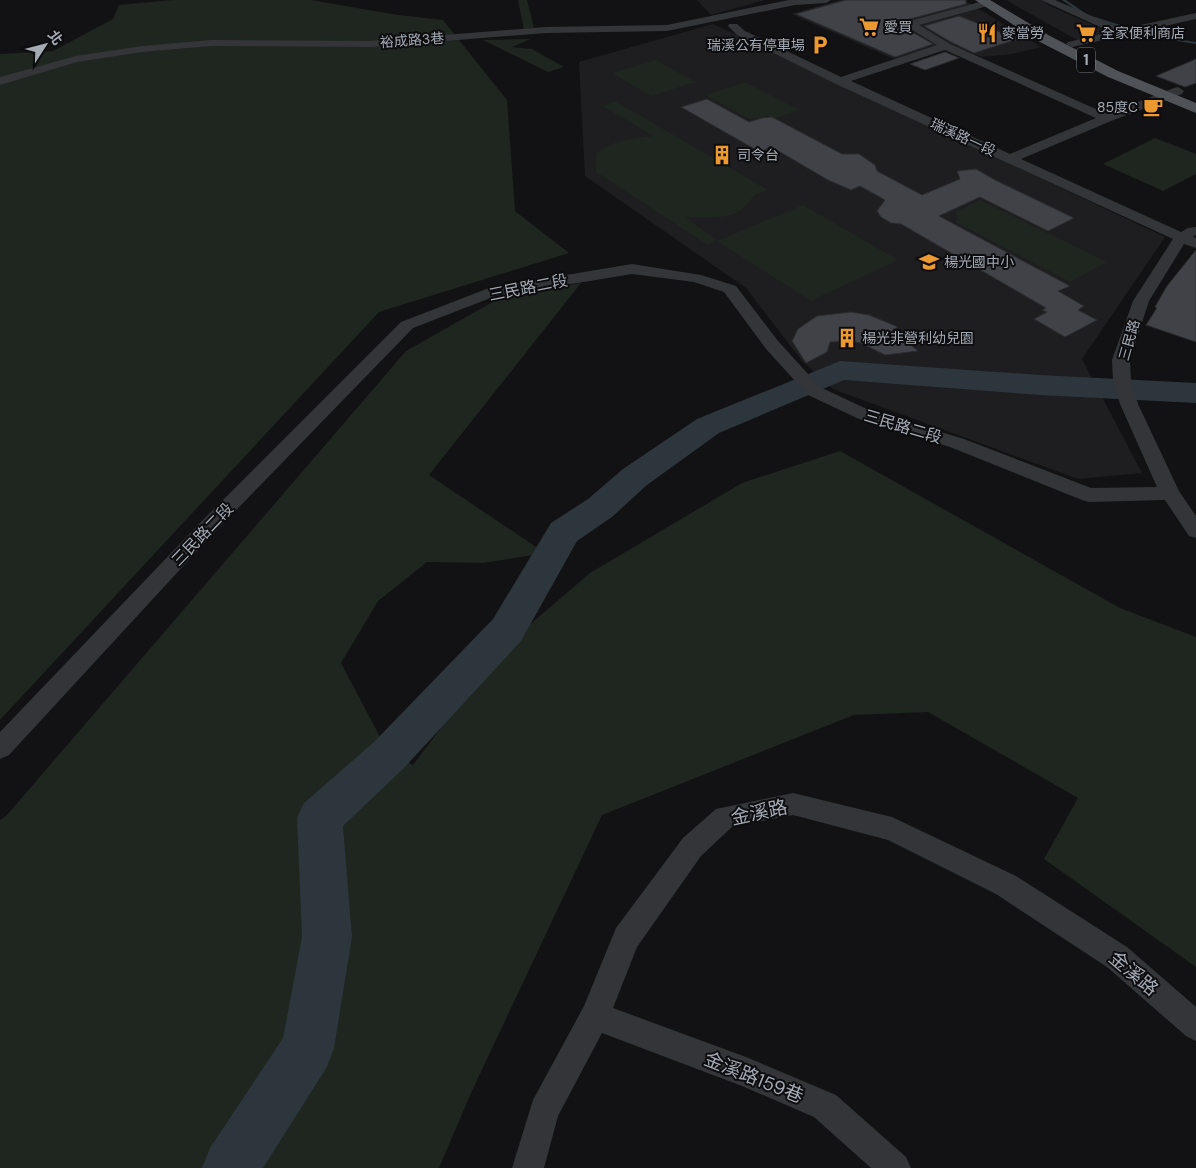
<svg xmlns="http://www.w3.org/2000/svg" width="1196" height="1168" viewBox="0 0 1196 1168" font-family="'DM Sans','Noto Sans TC',sans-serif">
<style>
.built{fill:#1e1e21}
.green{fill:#1e261f}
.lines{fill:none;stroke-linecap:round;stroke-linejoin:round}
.stream{fill:#2c363c;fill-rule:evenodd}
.river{fill:#2c363c;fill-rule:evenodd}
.building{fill:#414247;stroke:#2c2c30}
.minor{fill:#333538;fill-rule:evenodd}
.major{fill:#4f5257;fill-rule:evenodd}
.labels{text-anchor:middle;stroke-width:4;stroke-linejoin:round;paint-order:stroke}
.far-poi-label{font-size:14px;fill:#a4abb4;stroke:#0d0d0f;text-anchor:start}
.far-street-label{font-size:14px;fill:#a4abb4;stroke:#0d0d0f}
.shield{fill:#0d0d0f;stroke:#777c82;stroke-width:1}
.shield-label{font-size:15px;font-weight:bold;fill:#a4abb4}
.street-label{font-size:16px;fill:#a4abb4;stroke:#0d0d0f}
.near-street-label{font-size:19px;fill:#a4abb4;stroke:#0d0d0f}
</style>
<rect width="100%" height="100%" fill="#121214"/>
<path class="built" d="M697,0h68l-54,15z
M840,0h124l77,47 -29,7 -30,3 -36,-14 -52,16 -103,-45z
M1006,0h36l6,5 59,26 -2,3 -28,6z
M713,24l452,213 -83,122 60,114 -64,6 -245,-90 -31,-28 -56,-73 -161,-112 -6,-114z"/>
<path class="green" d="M173,0h138l87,15 45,5 64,80 8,111 54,42 -190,59 -379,408v-666l53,-3 60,-32 6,-14z
M518,0h9l7,28 -10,2z
M531,39l-19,8 20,2 32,18 -16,5 -65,-32z
M656,60l40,22 -45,14 -39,-23z
M745,82l54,28 -22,8 -10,-2 -17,3 -45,-24z
M615,101l153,89 -14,5c-15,28 -42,22 -69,22l31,23 -8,5 -112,-73v-18c18,-15 36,-15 58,-18l-52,-30z
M1155,138l41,16v20l-33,17 -60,-27z
M980,200l127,62 -37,20 -115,-60 3,-3 -3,-7z
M803,205l95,55 -87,41 -94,-60z
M581,283l-152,192 116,78 -62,10 -56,-1 -49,39 -37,62 48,91 24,11 86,-114 91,-78 152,-90 98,-32 280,157 76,29v330l-152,-108 34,-61 -150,-86 -74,3 -252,100 -131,278 -32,75h-439v-348l7,-5 399,-464 92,-52z"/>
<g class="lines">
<path class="stream" d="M1062,0h4l22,15 -3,1z
M1095,17l51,16 24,5 26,4v2c-35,-5 -68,-13 -101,-25z"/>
<path class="river" d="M840,361l200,14 156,8v20l-156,-8 -196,-15 -125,53 -72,52 -35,32 -35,24 -56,100 -117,127 -61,58 9,111 -18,111 -7,19 -64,101h-61l8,-20 73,-110 19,-101 -5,-119 7,-15 70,-61 119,-123 58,-96 37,-24 35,-30 74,-50z"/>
</g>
<path class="building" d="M846,0h120v4l-60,16 -3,3 2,5 28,16 -38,13 -99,-43z
M959,16l59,23 -44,14 -23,-11 -27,-16z
M945,52l14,6 -34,12 -15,-6z
M1196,59v24l-11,4 -29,-11z
M707,99l42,23 13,-4 10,-1 70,37h17l16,11 2,6 45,24 38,-16 -3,-8 19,-2 19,11 79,38 -26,13 -68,-34 -41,19 131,70 -12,5 26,15 -6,4 19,10 -32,17 -31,-18 13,-7 -5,-2 4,-2 -145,-84 -10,-1 -10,-6 -4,-6 8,-11 -25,-14 -9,4 -23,-10 -58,-34 -5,4 -7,1 -77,-44z
M1196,250v92l-50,-17 11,-17 -2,-1 12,-21z
M851,312l18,3 29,12 -6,3 26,21 -33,4 -24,-12 -13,-2 -18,1 -3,10 -21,11 -14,-22 6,-12 19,-13z"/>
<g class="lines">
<path class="minor" d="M789,0h42l-5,3 -31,2 -128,26 -121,2 -176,14 -159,-1 -69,6 -65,10 -77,23v-8l76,-21 66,-10 69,-6 159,1 176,-14 121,-2z
M987,0l5,3 -1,2 -72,20 31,19 157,70 67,-26 4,-1 6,4 -2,3 -71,27 -90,38 160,73 7,-4 8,-1v8l-3,2 3,1v10l-12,-4 -35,57 -19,59 1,20 7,24 41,87 17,25v22l-7,-2 -24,-36 -76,2 -7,-2 -132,-53 -91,-28 -51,-24 -42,-46 -42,-57 -30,-10 -62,-8 -139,23 -80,31 -203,209 -201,218 -9,4v-27l196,-205 205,-205 88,-34 143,-24 69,11 35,11 42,55 42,46 51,24 93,28 127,49 66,-1 -37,-83 -7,-24 -1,-20 21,-59 40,-62 -337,-155 -99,-49 -9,-9 1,-2h8l8,7 96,46 96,-32 -31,-19 -1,-2 1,-2zM945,50l151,68 -86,36 -159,-73z
M1041,0h14l67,29 74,-16v6l-124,28 -6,-3 2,-2 43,-10z
M793,793l99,24 124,59 111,71 69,60v34l-10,-5 -79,-69 -111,-73 -108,-54 -95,-25 -61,12 -31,29 -64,91 -24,61 133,49 90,38 70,62 5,11h-40l-57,-51 -72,-31 -140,-53 -44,83 -14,52h-32l21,-68 51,-94 32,-78 67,-90 33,-29z"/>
<path class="major" d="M975,0h15l60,36 68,35 78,32v10l-88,-36 -68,-35z"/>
</g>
<defs>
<symbol id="supermarket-bare" viewBox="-9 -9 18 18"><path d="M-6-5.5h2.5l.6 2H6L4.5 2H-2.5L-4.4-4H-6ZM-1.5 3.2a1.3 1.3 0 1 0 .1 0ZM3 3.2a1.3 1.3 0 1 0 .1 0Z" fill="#ec9932" stroke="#0d0d0f" stroke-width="2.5" paint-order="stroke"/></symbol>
<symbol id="restaurant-bare" viewBox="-9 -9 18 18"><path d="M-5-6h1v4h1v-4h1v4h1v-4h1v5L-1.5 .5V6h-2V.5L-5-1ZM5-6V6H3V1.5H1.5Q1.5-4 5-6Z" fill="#ec9932" stroke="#0d0d0f" stroke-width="2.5" paint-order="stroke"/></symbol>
<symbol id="parking-bare" viewBox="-9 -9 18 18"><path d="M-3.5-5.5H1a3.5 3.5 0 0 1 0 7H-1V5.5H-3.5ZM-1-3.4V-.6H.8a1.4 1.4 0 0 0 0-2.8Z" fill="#ec9932" stroke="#0d0d0f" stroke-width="2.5" paint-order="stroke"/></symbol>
<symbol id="cafe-bare" viewBox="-9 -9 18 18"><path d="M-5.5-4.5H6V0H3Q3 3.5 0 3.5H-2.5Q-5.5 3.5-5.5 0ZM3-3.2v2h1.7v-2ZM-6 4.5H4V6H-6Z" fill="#ec9932" stroke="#0d0d0f" stroke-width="2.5" paint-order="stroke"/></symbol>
<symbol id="building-bare" viewBox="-9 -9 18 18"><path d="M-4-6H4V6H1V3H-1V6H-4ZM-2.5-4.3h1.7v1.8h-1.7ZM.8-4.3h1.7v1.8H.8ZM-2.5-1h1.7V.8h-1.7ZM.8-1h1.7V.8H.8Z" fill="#ec9932" stroke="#0d0d0f" stroke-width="2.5" paint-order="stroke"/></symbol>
<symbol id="school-bare" viewBox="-9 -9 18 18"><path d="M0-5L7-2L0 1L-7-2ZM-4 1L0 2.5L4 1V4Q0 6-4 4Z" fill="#ec9932" stroke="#0d0d0f" stroke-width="2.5" paint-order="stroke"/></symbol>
</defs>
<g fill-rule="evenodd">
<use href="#supermarket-bare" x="855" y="13" width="28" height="28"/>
<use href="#restaurant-bare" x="973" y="19" width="28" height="28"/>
<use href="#supermarket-bare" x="1072" y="19" width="28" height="28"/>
<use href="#parking-bare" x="806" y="31" width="28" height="28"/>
<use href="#cafe-bare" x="1139" y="93" width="28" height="28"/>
<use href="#building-bare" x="708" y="141" width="28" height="28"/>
<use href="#school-bare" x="915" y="248" width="28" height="28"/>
<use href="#building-bare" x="833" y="324" width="28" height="28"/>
</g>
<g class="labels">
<g class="far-poi-label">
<text x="884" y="32">愛買</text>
<text x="1002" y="38">麥當勞</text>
<text x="1101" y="38">全家便利商店</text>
<text x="805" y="50" text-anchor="end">瑞溪公有停車場</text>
<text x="1138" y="112" text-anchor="end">85度C</text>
<text x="737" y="160">司令台</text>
<text x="944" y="267">楊光國中小</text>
<text x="862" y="343">楊光非營利幼兒園</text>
</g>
<g class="far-street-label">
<text transform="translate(412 40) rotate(-4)" y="5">裕成路3巷</text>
<text transform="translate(963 137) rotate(25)" y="5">瑞溪路一段</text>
<text transform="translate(1129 340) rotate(-74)" y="5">三民路</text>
</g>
<rect class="shield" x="1077" y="47.5" width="18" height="25" rx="4"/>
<g class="shield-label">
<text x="1086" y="65">1</text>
</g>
<g class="street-label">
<text transform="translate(528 287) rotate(-11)" y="6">三民路二段</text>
<text transform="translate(903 426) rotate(17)" y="6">三民路二段</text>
<text transform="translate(202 534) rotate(-46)" y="6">三民路二段</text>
</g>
<g class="near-street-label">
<text transform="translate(759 812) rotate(-12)" y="7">金溪路</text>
<text transform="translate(1134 973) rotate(40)" y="7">金溪路</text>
<text transform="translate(754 1077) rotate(22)" y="7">金溪路159巷</text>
</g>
</g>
<g transform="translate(45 45) rotate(54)" stroke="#0d0d0f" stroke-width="4" paint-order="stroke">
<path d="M0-4L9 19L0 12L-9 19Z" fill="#a4abb4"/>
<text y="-8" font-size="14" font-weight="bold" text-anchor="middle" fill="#a4abb4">北</text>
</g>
</svg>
